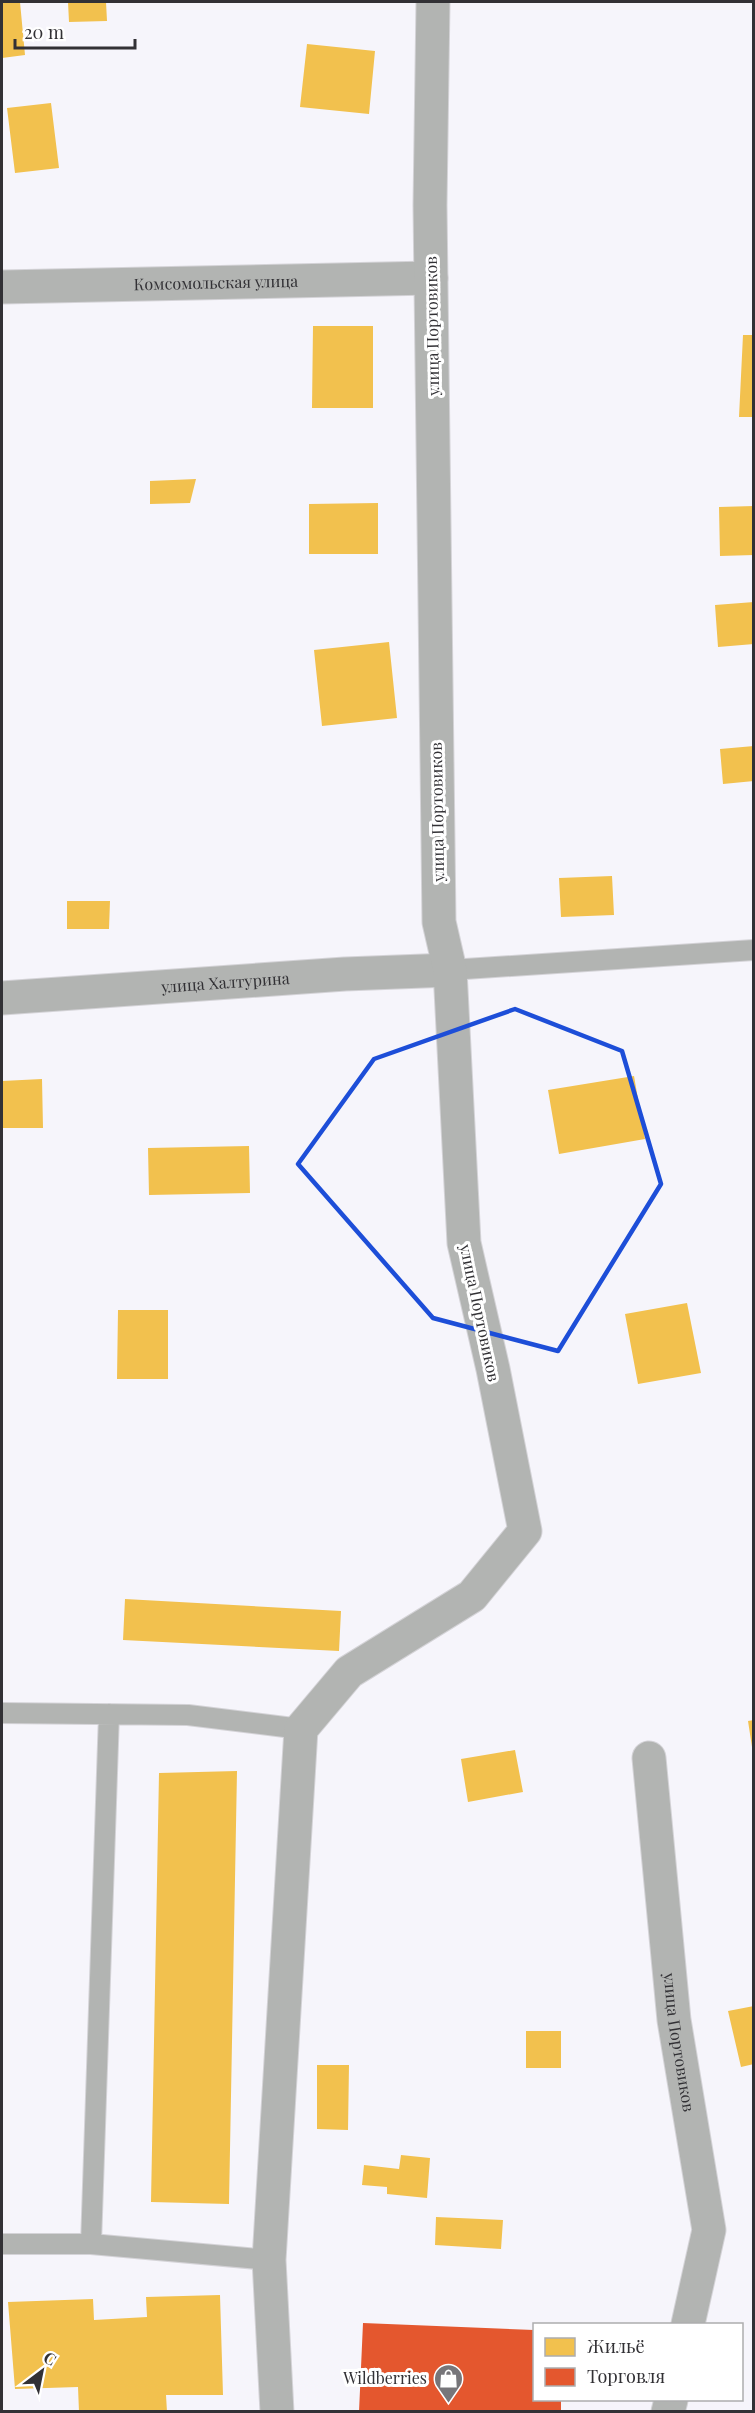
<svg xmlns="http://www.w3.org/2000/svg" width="755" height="2413" viewBox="0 0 755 2413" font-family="'Playfair Display',serif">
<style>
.homes{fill:#f2c14e}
.shops{fill:#e4572e}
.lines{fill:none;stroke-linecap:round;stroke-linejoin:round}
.lane-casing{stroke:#d4d3d7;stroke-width:22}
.street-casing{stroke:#d4d3d7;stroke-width:35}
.lane{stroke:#b2b4b2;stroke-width:20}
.street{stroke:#b2b4b2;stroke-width:33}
.marked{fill:none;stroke:#1d4ed8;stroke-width:4.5;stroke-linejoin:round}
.labels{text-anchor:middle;stroke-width:6;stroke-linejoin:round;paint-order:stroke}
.street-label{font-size:16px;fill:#323135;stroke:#fff}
.poi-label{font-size:16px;fill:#323135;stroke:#fff;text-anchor:end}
</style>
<rect width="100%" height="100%" fill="#f6f5fb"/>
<path class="homes" d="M2,2h18l5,53 -23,3z
M68,2h38l1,19 -38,1z
M307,44l68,7 -6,63 -69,-7z
M51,103l8,65 -44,5 -8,-65z
M313,326h60v82h-61z
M743,335h11v82h-15z
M196,479l-6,24 -40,1v-23z
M378,503v51h-69v-50z
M754,506v49l-34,1 -1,-49z
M754,602v42l-36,3 -3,-42z
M389,642l8,76 -75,8 -8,-76z
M754,746v35l-31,3 -3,-35z
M612,876l2,39 -53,2 -2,-39z
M67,901h43l-1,28h-42z
M634,1076l11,63 -86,15 -11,-64z
M42,1079l1,49h-41v-47z
M249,1146l1,47 -101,2 -1,-47z
M687,1303l14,70 -63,11 -13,-70z
M118,1310h50v69h-51z
M125,1599l216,12 -2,40 -216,-11z
M754,1720v26l-2,1 -4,-26z
M515,1750l8,42 -55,10 -7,-43z
M237,1771l-8,433 -78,-2 8,-429z
M754,2006v58l-13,3 -13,-56z
M526,2031h35v37h-35z
M317,2065h32l-1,65 -31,-1z
M401,2155l29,3 -3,40 -40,-4v-7l-25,-2 2,-20 35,4z
M436,2217l67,3 -2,29 -66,-4z
M220,2295l3,100h-57l1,17h-88l-1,-25 -63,2 -7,-87 85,-3 1,21 53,-3 -1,-20z"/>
<path class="shops" d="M363,2323l171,7v70h27v12h-202z"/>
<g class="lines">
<defs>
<path id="lane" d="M450,970l304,-20
M2,1713l186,2 113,14
M2,2244h89l178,16
M91,2244l18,-530"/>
<g id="street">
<path id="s1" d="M2,287l429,-9"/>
<path id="s2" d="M2,998l343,-24 105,-4"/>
<path id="s3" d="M649,1758l25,262 35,210 -21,94"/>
<path d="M277,2412l-8,-152 32,-531 48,-57 123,-76 53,-65 -32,-162 -29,-126 -14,-273 -11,-48 -9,-717 3,-203"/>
<path d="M668,2412l3,-12"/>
</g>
</defs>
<use href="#lane" class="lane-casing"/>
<use href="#street" class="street-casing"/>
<use href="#lane" class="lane"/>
<use href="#street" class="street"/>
</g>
<path class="marked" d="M515,1009l107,42 39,133 -103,167 -125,-33 -135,-154 76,-105z"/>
<defs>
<symbol id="shop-pin" viewBox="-11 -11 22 30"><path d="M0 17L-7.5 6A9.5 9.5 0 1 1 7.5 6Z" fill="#77767a" stroke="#fff"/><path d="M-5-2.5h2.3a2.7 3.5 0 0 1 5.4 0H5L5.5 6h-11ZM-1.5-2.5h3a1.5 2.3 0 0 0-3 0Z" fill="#fff"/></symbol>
</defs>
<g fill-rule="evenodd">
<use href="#shop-pin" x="432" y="2362" width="33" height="45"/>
</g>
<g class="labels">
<g class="street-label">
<text dy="6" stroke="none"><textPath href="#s1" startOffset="214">Комсомольская улица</textPath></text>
<text transform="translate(432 326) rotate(-91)" y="6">улица Портовиков</text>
<text transform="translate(437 812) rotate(-91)" y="6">улица Портовиков</text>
<text dy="6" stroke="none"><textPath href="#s2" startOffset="224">улица Халтурина</textPath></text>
<text transform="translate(480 1313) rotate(78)" y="6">улица Портовиков</text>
<text dy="6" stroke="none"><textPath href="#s3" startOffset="286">улица Портовиков</textPath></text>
</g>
<g class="poi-label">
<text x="427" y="2384">Wildberries</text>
</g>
</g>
<rect width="755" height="2413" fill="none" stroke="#323135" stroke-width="6"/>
<rect x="533" y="2323" width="210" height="78" fill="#ffffff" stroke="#adadae" stroke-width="1.5"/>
<rect x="545" y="2338" width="30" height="18" fill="#f2c14e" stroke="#adadae" stroke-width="1.5"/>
<text x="587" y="2353" font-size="18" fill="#323135">Жильё</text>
<rect x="545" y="2368" width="30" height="18" fill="#e4572e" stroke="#adadae" stroke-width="1.5"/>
<text x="587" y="2383" font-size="18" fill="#323135">Торговля</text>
<g transform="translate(42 2371) rotate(32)" stroke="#ffffff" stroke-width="4.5" paint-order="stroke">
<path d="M0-4.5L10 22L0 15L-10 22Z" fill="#323135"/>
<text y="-9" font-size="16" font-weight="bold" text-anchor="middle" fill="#323135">С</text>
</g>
<path d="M15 39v9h120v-9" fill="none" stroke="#323135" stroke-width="3"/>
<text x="24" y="39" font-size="18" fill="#323135" stroke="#ffffff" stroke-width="4.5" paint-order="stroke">20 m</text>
</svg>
